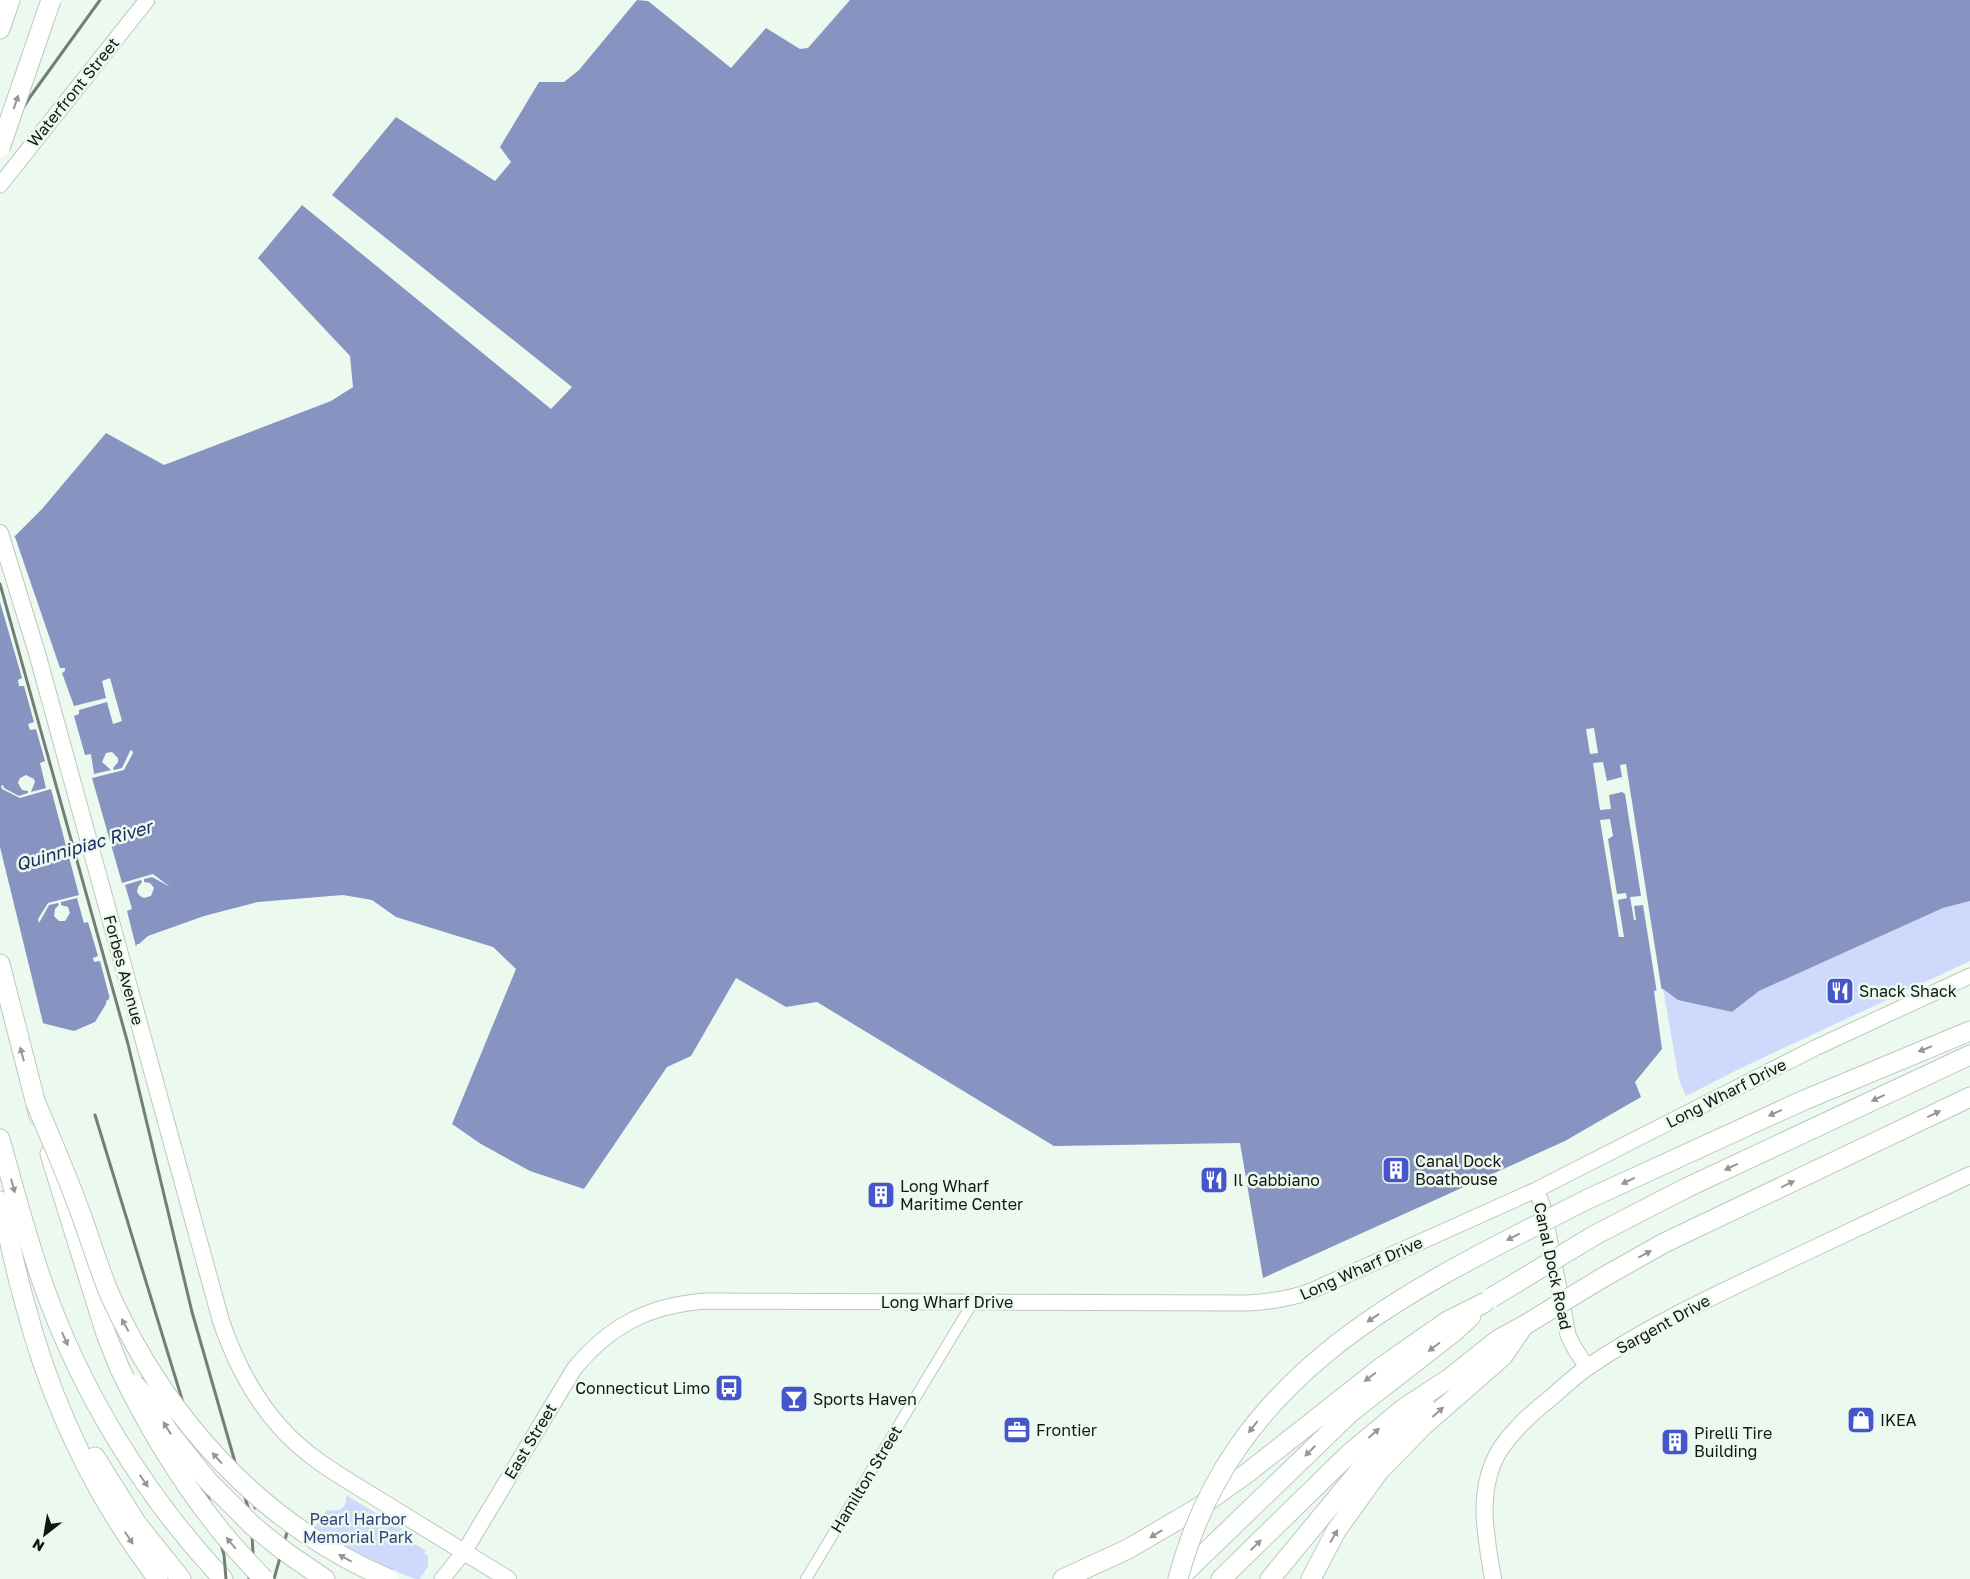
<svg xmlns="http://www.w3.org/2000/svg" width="1970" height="1579" viewBox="0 0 1970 1579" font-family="'Golos Text',sans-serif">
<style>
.green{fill:#cfd9fb}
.water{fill:#8794c2}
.pier{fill:#ecf9ef}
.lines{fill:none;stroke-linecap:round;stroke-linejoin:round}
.street-casing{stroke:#bcc8be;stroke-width:12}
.secondary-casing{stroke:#bcc8be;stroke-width:17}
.primary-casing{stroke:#bcc8be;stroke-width:18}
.highway-casing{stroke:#bcc8be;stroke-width:21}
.street{stroke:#fff;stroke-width:10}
.secondary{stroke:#fff;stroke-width:15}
.primary{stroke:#fff;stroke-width:16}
.highway{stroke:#fff;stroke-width:19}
.rail{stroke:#757d77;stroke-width:3}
.highway-bridge-casing{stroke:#bcc8be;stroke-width:21;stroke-linecap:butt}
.highway-bridge{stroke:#fff;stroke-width:19}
.oneway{fill:#959795}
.labels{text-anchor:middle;stroke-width:5;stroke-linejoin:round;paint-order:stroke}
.street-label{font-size:16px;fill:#131714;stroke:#ecf9ef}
.poi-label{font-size:16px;fill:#131714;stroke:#ecf9ef;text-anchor:start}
.park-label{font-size:16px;fill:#34417b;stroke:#ecf9ef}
.water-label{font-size:18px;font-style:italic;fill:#202a62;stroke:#ecf9ef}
</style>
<rect width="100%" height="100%" fill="#ecf9ef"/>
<path class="green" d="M1970,901v60l-231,108 -53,27 -7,-16 -16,-91 15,11 54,12 27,-21 184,-83z
M346,1495l56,34 -2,5 26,17 -2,2 2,2h2v11l-8,13h-5c-35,-14 -69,-30 -101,-51l13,-18c14,2 20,-1 19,-15z"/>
<path class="water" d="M637,0l11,1 83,67 35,-40 34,21 8,-1 42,-48h1120v901l-27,7 -184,83 -27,21 -54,-12 -15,-11 -9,2 8,58 -27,33 6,15 -76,44 -302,137 -23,-135 -186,3 -237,-144 -31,5 -50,-29 -45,78 -24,11 -83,122 -54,-18 -49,-27 -29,-20 64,-155 -23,-22 -97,-30 -24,-17 -29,-5 -85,7 -54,14 -56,20 -28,25 -11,38 -14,23 -21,9 -40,-10 -34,12v-491l13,-4 29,-29 64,-76 58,32 167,-64 22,-14 -3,-31 -92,-98 44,-53 249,204 21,-22 -240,-192 64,-78 99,64 16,-19 -11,-15 39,-65h25l15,-12z"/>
<path class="pier" d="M15,537l45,131h5v3l-3,2 12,33 32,-8 -4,-17 8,-3 12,43 -9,3 -6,-22 -28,8v4l-5,2 11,39 6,-1 3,20 17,-4 -9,-8 4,-9 6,-1 6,6v4l-5,6 1,2 8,-2 8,-17 2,-1 1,3 -9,17 -32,8 30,105 31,-9 17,13 -18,-10 -8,2v3l6,1 4,5 -3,8 -7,2 -4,-2 -3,-4 1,-5 4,-5 -1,-2 -16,5 7,24 -5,2 9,36 1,-3h5l-20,18 -11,37 -4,6 -1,-4 4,-2 -10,-38 -6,1 -1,-4 5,-2 -10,-34 -4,1 -7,-25 -16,4v3l7,2 2,6 -5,8h-6l-5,-5 1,-7 4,-4 -1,-2 -9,2 -10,18 -1,-4 10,-16 31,-8 -28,-106 -31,9 -18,-9 -1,-3 2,-1 1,3 15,8 9,-3v-2l-6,-1 -4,-7 2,-5 6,-3 8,4 1,3 -4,10 15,-4 -6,-25 5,-2 -9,-32 -6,1 -2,-6 6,-2 -10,-36h-5l-1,-6 4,-2 -22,-76v-62z
M1594,728l4,25 -8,1 -4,-25z
M1603,762l4,19 15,-4 -2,-12 6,-1 36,228 -5,1 -14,-88 -9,1 2,14h-2l-4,-23 11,-1 -16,-102 -3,-2 -13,3 2,14 -11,1 -7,-47z
M1610,819l3,17 -5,3 9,55 9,-1 1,5 -9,2 6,37h-5l-19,-117z
M0,847l44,180 -10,-3 -24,4 -10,7z"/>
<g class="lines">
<defs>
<path id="street" d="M806,1579l167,-277"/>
<path id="secondary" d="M0,185l147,-185
M1536,1190l7,17 25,128 7,14 12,18
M442,1579l22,-27 110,-183c36,-44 76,-64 132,-68l540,2c23,-1 44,-4 65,-12l225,-101 279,-142 155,-72"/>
<path id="primary" d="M0,533l37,120 184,668c13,38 32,76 59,106 28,32 66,52 101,74 43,26 85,52 127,78
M1493,1579c-7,-42 -17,-86 5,-126 14,-23 34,-40 55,-57 11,-10 22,-20 35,-29 61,-42 130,-73 197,-105 61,-29 123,-58 185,-87"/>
<path id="highway" d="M0,29l10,-29
M0,964l39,152
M0,1139c13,48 26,97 43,145 38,108 101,211 180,295
M50,1154l56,180 14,35
M1588,1199l214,-98 168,-70
M0,1201c9,34 15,69 25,103 26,99 71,194 133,275
M1595,1235l91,-47 284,-133
M1602,1278l62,-35 306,-146
M95,1457l42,67 44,55
M284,1551l41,28
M1063,1579l65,-30 70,-41 48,-34 137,-108 63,-44 38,-19
M1178,1579l173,-167 104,-81 16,-15
M1221,1579l129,-126 53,-44 47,-31 49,-39 26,-14
M1270,1579l99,-120 56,-54
M1311,1579l25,-48 43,-60 45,-46 79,-69 19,-28"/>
</defs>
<use href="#street" class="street-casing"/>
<use href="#secondary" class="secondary-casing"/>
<use href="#primary" class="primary-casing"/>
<use href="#highway" class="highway-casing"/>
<use href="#street" class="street"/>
<use href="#secondary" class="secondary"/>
<use href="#primary" class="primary"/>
<use href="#highway" class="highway"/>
<path class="rail" d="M0,146l30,-49 70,-97
M0,584l128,460 64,268 59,206 2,35 -4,26
M95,1115l86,281 43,159 2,24
M250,1481l5,27
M274,1579l14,-50"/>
<defs>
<path id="highway-bridge" d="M0,148l51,-148
M35,1101c15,36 31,72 44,108 11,29 19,58 31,86 56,124 152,230 279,284
M1491,1298l104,-63
M1525,1325l77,-47
M120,1369c37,77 83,149 144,210
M134,1384l17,18 17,29 40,50 45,45 31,25
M1178,1579c55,-210 233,-290 410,-380"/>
</defs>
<use href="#highway-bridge" class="highway-bridge-casing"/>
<use href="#highway-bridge" class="highway-bridge"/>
</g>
<defs><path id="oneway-solid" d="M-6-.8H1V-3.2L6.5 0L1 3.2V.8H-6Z" transform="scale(1.25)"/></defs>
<g class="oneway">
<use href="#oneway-solid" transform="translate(16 102) rotate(-71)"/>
<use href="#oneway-solid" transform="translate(1925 1049) rotate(158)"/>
<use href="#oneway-solid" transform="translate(22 1054) rotate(-105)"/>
<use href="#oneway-solid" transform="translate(1878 1098) rotate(155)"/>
<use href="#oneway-solid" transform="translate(1775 1113) rotate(156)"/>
<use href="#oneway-solid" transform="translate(1934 1114) rotate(-25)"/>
<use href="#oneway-solid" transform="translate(1731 1167) rotate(155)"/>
<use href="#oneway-solid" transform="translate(1628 1181) rotate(155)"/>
<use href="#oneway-solid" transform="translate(1788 1184) rotate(-26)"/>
<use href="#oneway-solid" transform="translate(13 1186) rotate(75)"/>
<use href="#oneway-solid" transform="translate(1513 1237) rotate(153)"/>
<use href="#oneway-solid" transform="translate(1645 1254) rotate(-28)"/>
<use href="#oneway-solid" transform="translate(1373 1318) rotate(146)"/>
<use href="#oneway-solid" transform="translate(125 1325) rotate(-119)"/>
<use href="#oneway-solid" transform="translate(65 1339) rotate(66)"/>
<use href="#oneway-solid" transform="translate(1434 1347) rotate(143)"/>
<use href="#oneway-solid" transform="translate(1370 1377) rotate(143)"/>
<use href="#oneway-solid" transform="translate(1438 1412) rotate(-42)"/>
<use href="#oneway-solid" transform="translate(1253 1427) rotate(128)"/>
<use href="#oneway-solid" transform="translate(167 1428) rotate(-122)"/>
<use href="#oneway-solid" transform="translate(1374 1433) rotate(-41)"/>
<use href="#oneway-solid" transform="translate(1310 1451) rotate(135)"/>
<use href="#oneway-solid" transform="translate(217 1458) rotate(-132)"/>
<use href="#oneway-solid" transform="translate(144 1481) rotate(56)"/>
<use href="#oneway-solid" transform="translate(1156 1534) rotate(149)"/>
<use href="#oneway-solid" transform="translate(1334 1536) rotate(-60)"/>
<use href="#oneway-solid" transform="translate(129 1538) rotate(56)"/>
<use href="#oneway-solid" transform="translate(231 1543) rotate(-130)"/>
<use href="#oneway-solid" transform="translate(1256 1545) rotate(-44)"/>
<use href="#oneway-solid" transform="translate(345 1558) rotate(-151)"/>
</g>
<defs>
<symbol id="restaurant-square" viewBox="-11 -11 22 22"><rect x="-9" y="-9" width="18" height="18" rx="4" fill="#4456ca" stroke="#ecf9ef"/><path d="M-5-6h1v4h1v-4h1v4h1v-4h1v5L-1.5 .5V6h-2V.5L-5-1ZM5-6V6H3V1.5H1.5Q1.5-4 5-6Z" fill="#fff"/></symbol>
<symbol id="building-square" viewBox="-11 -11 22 22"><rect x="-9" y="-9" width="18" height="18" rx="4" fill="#4456ca" stroke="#ecf9ef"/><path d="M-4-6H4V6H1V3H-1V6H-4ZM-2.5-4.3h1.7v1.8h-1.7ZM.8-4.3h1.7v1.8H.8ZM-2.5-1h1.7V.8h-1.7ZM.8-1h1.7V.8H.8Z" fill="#fff"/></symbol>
<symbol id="bus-square" viewBox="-11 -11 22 22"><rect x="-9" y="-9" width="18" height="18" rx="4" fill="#4456ca" stroke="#ecf9ef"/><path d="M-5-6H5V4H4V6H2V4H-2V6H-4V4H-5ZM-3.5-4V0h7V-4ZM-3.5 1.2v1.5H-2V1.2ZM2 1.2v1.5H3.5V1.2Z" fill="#fff"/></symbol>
<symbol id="bar-square" viewBox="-11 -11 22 22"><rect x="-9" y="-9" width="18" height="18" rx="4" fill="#4456ca" stroke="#ecf9ef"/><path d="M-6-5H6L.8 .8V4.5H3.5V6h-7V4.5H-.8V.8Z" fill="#fff"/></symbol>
<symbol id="shop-square" viewBox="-11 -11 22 22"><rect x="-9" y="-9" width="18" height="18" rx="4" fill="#4456ca" stroke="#ecf9ef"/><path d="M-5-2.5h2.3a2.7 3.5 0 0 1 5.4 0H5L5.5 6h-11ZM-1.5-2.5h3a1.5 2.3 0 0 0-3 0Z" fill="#fff"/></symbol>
<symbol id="office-square" viewBox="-11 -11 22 22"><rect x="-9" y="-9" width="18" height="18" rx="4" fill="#4456ca" stroke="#ecf9ef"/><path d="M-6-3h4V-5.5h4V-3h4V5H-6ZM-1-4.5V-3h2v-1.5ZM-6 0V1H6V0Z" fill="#fff"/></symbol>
</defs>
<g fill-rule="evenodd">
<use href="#restaurant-square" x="1824" y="975" width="32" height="32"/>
<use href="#building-square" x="1380" y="1154" width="32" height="32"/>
<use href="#restaurant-square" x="1198" y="1164" width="32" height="32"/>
<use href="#building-square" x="865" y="1179" width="32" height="32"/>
<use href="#bus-square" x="713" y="1372" width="32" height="32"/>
<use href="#bar-square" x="778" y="1383" width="32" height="32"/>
<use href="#shop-square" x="1845" y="1404" width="32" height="32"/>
<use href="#office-square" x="1001" y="1414" width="32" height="32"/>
<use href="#building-square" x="1659" y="1426" width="32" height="32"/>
</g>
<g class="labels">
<g class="street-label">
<text transform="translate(73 92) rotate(-51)" y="6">Waterfront Street</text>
<text transform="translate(124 970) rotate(75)" y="6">Forbes Avenue</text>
<text transform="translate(1726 1093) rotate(-27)" y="6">Long Wharf Drive</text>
<text transform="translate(1553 1266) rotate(78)" y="6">Canal Dock Road</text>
<text transform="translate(1361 1268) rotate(-24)" y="6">Long Wharf Drive</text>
<text x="947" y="1308">Long Wharf Drive</text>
<text transform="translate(1663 1324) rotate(-29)" y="6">Sargent Drive</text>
<text transform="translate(530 1441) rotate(-59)" y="6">East Street</text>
<text transform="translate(866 1479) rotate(-59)" y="6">Hamilton Street</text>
</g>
<g class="poi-label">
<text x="1859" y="997">Snack Shack</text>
<text x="1415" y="1167">Canal Dock<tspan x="1415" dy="18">Boathouse</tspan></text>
<text x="1233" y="1186">Il Gabbiano</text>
<text x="900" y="1192">Long Wharf<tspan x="900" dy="18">Maritime Center</tspan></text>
<text x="710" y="1394" text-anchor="end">Connecticut Limo</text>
<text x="813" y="1405">Sports Haven</text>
<text x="1880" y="1426">IKEA</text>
<text x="1036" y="1436">Frontier</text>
<text x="1694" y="1439">Pirelli Tire<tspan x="1694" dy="18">Building</tspan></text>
</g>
<g class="park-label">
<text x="358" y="1525">Pearl Harbor<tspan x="358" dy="18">Memorial Park</tspan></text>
</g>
<g class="water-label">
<text transform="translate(84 846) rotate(-16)" y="6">Quinnipiac River</text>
</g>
</g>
<g transform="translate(45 1534) rotate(211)" stroke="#ecf9ef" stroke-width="4" paint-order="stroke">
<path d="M0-4L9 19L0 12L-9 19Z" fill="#131714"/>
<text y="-8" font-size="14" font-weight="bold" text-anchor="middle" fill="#131714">N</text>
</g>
</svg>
